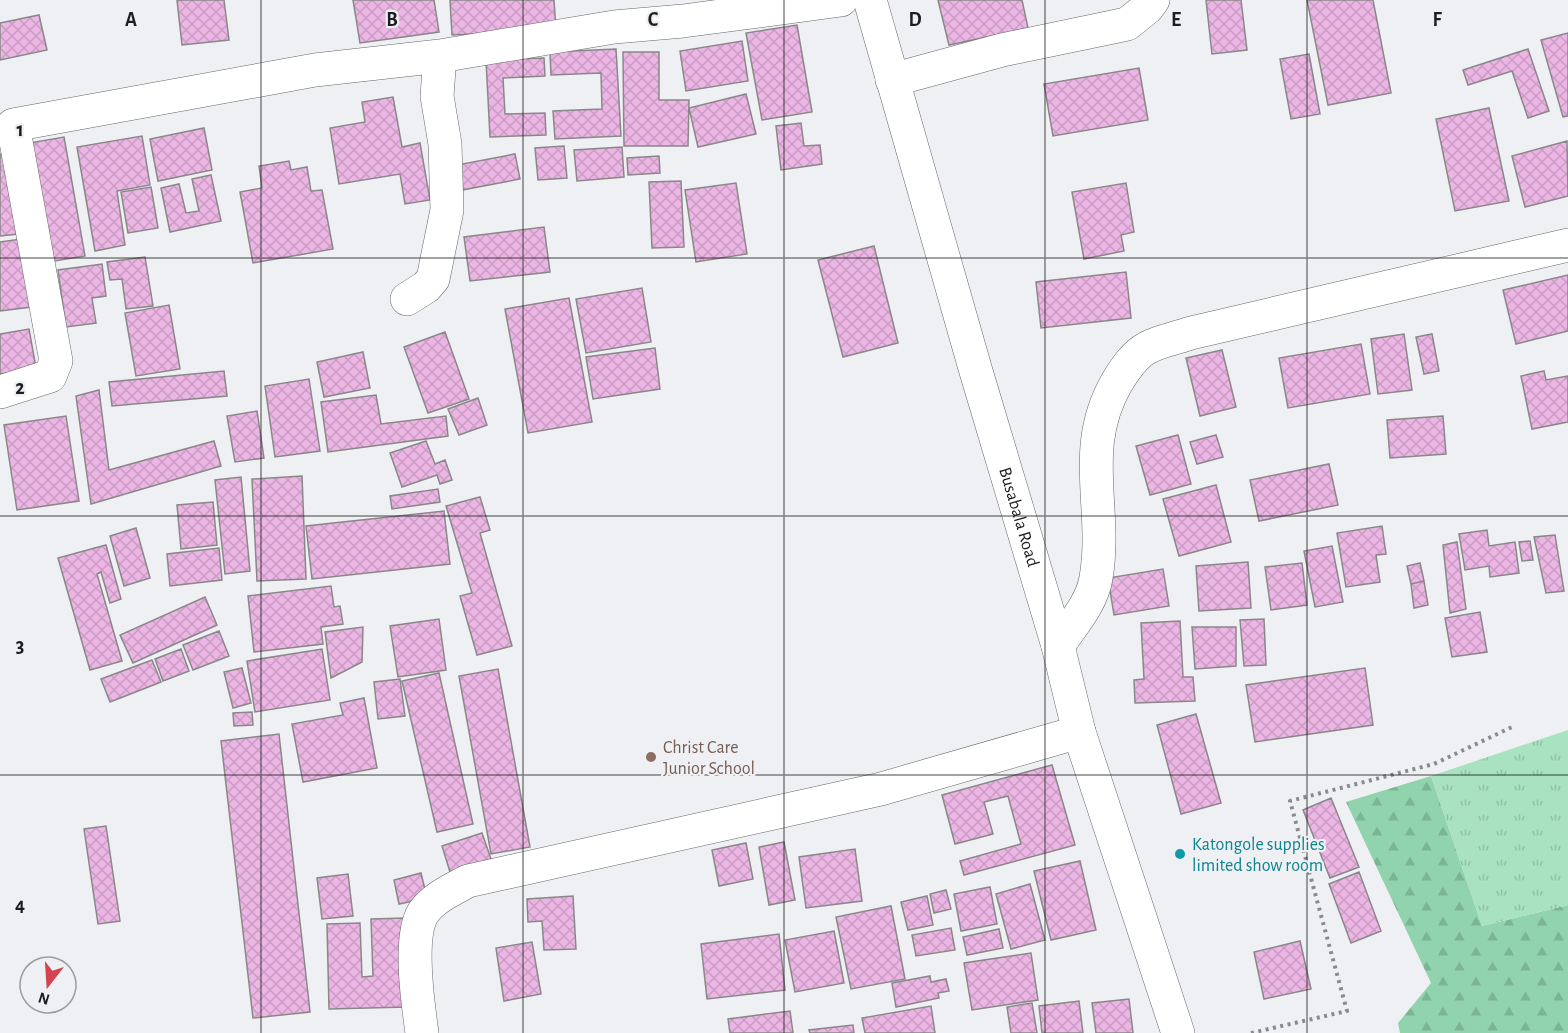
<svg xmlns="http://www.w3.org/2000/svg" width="1568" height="1033" viewBox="0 0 1568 1033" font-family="'Alegreya Sans',sans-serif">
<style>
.forest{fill:url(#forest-firs)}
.park{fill:url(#park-tufts)}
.building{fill:url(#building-cross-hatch);stroke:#8a8789;stroke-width:1.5}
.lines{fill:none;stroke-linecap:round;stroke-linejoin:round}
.street-casing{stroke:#65676a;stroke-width:34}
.secondary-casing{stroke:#65676a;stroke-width:34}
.path{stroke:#898b8d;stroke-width:4;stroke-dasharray:3 4.5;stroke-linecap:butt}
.street{stroke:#fff;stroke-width:33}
.secondary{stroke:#fff;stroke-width:33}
.grid{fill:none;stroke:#1d1e1f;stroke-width:1.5;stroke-opacity:0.55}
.education-dot{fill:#8d6e63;stroke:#eef0f4;stroke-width:2}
.culture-dot{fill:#0f9aa8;stroke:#eef0f4;stroke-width:2}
.labels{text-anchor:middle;stroke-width:4.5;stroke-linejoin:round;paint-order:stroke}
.street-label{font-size:18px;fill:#1d1e1f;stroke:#eef0f4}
.education-label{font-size:18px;fill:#785e54;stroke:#eef0f4;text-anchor:start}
.culture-label{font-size:18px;fill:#0d838f;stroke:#eef0f4;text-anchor:start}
.grid-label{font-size:20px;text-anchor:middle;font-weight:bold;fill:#1d1e1f;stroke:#eef0f4;stroke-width:4.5;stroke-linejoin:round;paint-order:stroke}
</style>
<defs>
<pattern id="forest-firs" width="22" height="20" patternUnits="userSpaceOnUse" patternTransform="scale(1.5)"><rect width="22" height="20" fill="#90d3ac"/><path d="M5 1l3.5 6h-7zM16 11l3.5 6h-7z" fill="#7cb594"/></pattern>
<pattern id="park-tufts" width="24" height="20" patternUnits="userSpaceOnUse" patternTransform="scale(1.5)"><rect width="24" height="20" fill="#a8e2c0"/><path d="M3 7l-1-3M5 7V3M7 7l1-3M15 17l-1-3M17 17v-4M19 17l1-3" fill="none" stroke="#90c1a5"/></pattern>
<pattern id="building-cross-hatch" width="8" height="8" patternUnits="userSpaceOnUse" patternTransform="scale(1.5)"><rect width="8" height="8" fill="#ecb6e4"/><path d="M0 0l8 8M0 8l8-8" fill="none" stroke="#ca9cc3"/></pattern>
</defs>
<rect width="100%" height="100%" fill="#eef0f4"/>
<path class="forest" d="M1431,776l51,150 86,-21v128h-168l-2,-10 33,-40 -85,-181z"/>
<path class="park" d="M1568,730v175l-86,21 -51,-150z"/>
<path class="building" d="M177,0h47l5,40 -47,5z
M353,0h81l5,32 -79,11z
M450,0h104l2,30 -104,5z
M938,0h84l6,28 -79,17z
M1206,0h35l6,50 -35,4z
M1307,0h66l18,93 -63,12z
M39,15l8,35 -47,10v-37z
M797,25l15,87 -50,8 -16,-87z
M1568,33v83l-5,1 -22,-77z
M742,41l6,40 -62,10 -6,-40z
M616,49l5,87 -66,3 -2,-28 49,-2 -1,-36 -50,2 -1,-23z
M1528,49l21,62 -21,7 -16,-47 -44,14 -5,-15z
M623,52h36v48h30l-1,46h-64z
M1309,54l11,60 -29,5 -11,-60z
M544,58l1,18 -42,2 2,36 40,-1 1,22 -56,2 -4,-77z
M1139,68l9,52 -95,16 -9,-52z
M746,94l10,40 -58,13 -9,-39z
M393,97l9,50 18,-4 10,57 -25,4 -5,-30 -61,10 -9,-56 35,-6 -3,-20z
M1489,108l20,93 -54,10 -19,-92z
M801,123l3,23 16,-1 2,19 -41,6 -5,-44z
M204,128l8,42 -54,11 -8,-42z
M142,136l8,49 -33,6 8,54 -30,6 -18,-104z
M64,137l21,119 -36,6 -20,-119z
M1567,141l1,55 -43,11 -13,-51z
M564,146l3,32 -29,2 -3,-32z
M622,147l2,30 -47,4 -3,-31z
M7,153l11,81 -18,2v-82z
M515,154l5,25 -58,11 -5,-25z
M659,156l1,17 -32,2 -1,-17z
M289,161l2,9 16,-3 4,24 11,-1 11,59 -80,14 -13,-71 22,-4 -3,-22z
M211,175l10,46 -51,11 -9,-44 18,-4 7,29 13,-2 -7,-32z
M681,181l3,66 -32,1 -3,-66z
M736,183l11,71 -51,8 -11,-72z
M1126,183l8,49 -13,3 3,16 -40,8 -12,-67z
M151,187l7,41 -30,5 -7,-41z
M544,227l6,45 -80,9 -6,-44z
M21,239l10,68 -31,4v-69z
M874,246l24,97 -55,14 -25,-97z
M145,257l8,49 -27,3 -4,-30 -12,1 -3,-18z
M102,264l4,32 -14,2 4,25 -30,4 -8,-57z
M1126,272l5,46 -90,10 -5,-46z
M1568,275v56l-52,13 -13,-54z
M642,288l9,54 -65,11 -10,-54z
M569,298l23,124 -64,11 -23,-124z
M169,305l11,64 -44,7 -11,-63z
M29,329l7,39 -36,6v-40z
M445,332l24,67 -41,14 -24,-66z
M1404,334l8,56 -34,4 -7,-55z
M1432,334l7,37 -15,3 -8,-37z
M1361,344l9,50 -82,14 -9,-50z
M655,348l5,41 -67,10 -7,-42z
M1222,350l14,57 -36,9 -14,-58z
M363,352l7,36 -46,9 -7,-35z
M224,371l3,25 -115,10 -3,-24z
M1544,371l2,9 22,-4v46l-36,7 -11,-53z
M309,379l11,72 -45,6 -10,-71z
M99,390l10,80 105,-29 7,25 -130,38 -15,-108z
M376,395l5,29 65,-8 2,20 -120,16 -7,-50z
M478,398l9,27 -28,10 -11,-26z
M257,411l7,47 -29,4 -8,-46z
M66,416l13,85 -62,9 -13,-85z
M1443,416l3,38 -56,4 -3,-38z
M1178,435l13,49 -41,11 -14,-49z
M1216,435l7,22 -26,7 -7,-22z
M426,441l9,23 10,-4 7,20 -12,4 -3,-9 -35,12 -12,-34z
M1329,464l9,41 -79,16 -9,-41z
M302,476l4,103 -49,2 -5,-102z
M241,477l9,94 -25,3 -10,-94z
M1216,485l15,57 -52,14 -16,-57z
M438,489l2,13 -48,7 -2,-13z
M480,497l10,33 -10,3 32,113 -35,9 -17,-59 12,-3 -26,-87z
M213,502l4,43 -36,4 -4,-44z
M444,511l6,53 -138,15 -6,-53z
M1382,526l4,28 -10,1 4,27 -34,5 -9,-54z
M136,528l14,50 -26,8 -14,-50z
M1487,530l2,16 26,-4 4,31 -29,4 -1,-11 -24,4 -6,-36z
M1555,535l9,56 -18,2 -12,-56z
M1530,541l3,19 -11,1 -3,-19z
M1457,542l9,67 -16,4 -7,-68z
M106,545l15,54 -11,4 -9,-31 -4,2 25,87 -32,9 -32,-112z
M1332,546l11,56 -28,5 -11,-56z
M219,548l3,32 -52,6 -3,-32z
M1248,562l3,46 -52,3 -3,-45z
M1302,563l5,42 -36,5 -6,-43z
M1420,563l4,18 -13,3 -4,-18z
M1163,569l6,37 -55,9 -6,-37z
M1424,581l4,24 -14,3 -3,-24z
M331,586l3,21 6,-1 3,18 -22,3 2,17 -69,8 -6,-56z
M205,597l12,28 -84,38 -13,-28z
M1480,612l7,40 -35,5 -7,-39z
M439,619l7,51 -48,7 -8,-51z
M1264,619l2,46 -22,1 -4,-46z
M1180,621l3,56h10l2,24 -60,2 -1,-23 10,-1 -3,-56z
M363,627l-1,35 -31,16 -6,-46z
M1192,627h44v39l-41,3z
M219,631l10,25 -36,14 -10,-25z
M181,649l8,22 -26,10 -8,-22z
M322,649l8,51 -75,12 -8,-51z
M152,660l9,22 -51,20 -9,-23z
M242,668l9,35 -18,5 -9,-36z
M1365,668l8,57 -118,17 -9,-57z
M498,669l32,178 -39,7 -32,-178z
M439,673l34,151 -36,8 -35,-151z
M400,679l5,37 -27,3 -4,-37z
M364,698l13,70 -74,14 -11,-58 51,-9 -3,-12z
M252,712l1,13 -19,1 -1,-13z
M1196,714l25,89 -40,11 -24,-89z
M279,734l31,278 -57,6 -32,-277z
M1052,765l23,80 -111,30 -4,-14 61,-17 -13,-48 -24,6 9,32 -38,10 -13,-49z
M1331,798l28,69 -29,11 -27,-68z
M106,826l14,95 -22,3 -14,-95z
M482,833l9,26 -41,13 -8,-26z
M784,842l11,58 -26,5 -10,-58z
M746,843l7,36 -34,7 -7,-36z
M855,849l7,52 -56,7 -7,-51z
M1080,861l16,69 -45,10 -17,-69z
M1359,872l22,59 -30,12 -22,-59z
M421,873l6,25 -28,6 -5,-24z
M348,874l5,42 -31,3 -5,-41z
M1030,884l15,56 -34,9 -15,-55z
M990,887l7,37 -36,7 -7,-37z
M946,890l5,19 -17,4 -4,-19z
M573,896l3,53 -32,1 -2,-29 -14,1 -1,-23z
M927,896l6,29 -25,5 -7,-28z
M891,906l14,73 -54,10 -15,-72z
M405,918l2,89 -78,2 -2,-85 33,-1 2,54 11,-1 -2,-57z
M951,928l4,22 -39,6 -4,-21z
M999,929l4,19 -36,7 -4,-18z
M834,931l10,52 -49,9 -10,-52z
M779,934l6,56 -78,9 -6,-55z
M1300,941l11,48 -47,10 -10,-47z
M532,942l9,52 -37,7 -8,-53z
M1031,953l7,47 -66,10 -8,-47z
M930,976l1,6 15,-3 3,12 -11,2 1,5 -43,9 -4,-24z
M1129,999l4,34h-37l-4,-30z
M1079,1001l4,32h-41l-3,-27z
M1032,1003l5,30h-26l-4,-26z
M931,1006l4,27h-70l-3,-15z
M790,1011l3,22h-63l-2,-14z
M853,1025l1,8h-44l-1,-3z"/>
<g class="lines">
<defs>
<path id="street" d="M892,80l110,-30 125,-26 20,-16 6,-8
M407,299l19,-12 7,-8 14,-69 -2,-66 -8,-48 3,-40
M0,392l50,-16 6,-15 -43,-236 302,-55 125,-14 174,-29 69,-6 158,-21
M1058,646c14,-21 34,-43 38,-68 12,-70 -18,-129 21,-196 8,-13 17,-27 30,-34 12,-7 30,-10 44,-15l377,-88
M422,1033c-4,-29 -14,-95 1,-120 10,-15 30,-24 45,-32l413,-92 198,-57"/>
<g id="secondary">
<path id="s1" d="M870,0l105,368 83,278 21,86 99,301"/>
</g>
</defs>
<use href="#street" class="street-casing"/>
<use href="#secondary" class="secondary-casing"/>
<path class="path" d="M1251,1033l96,-22 -57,-210 144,-37 78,-37"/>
<use href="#street" class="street"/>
<use href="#secondary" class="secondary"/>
</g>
<path class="grid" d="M261,0v1033M523,0v1033M784,0v1033M1045,0v1033M1307,0v1033M0,258h1568M0,516h1568M0,775h1568"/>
<circle class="education-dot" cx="651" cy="757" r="6"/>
<circle class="culture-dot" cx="1180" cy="854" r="6"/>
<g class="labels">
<g class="street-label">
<text dy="6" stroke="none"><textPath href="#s1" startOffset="538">Busabala Road</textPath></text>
</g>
<g class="education-label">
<text x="663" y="753">Christ Care<tspan x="663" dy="21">Junior School</tspan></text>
</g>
<g class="culture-label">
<text x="1192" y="850">Katongole supplies<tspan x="1192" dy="21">limited show room</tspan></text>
</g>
</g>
<g class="grid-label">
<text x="131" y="26">A</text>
<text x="392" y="26">B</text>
<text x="653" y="26">C</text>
<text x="915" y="26">D</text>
<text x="1176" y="26">E</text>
<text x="1437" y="26">F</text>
<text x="20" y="136">1</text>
<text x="20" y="394">2</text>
<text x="20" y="652">3</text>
<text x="20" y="911">4</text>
</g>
<g transform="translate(48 985) rotate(197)"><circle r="28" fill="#eef0f4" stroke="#9a9c9f" stroke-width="1.5"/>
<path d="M0-4.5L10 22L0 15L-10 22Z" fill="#d34351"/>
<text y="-9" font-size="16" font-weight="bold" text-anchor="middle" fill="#1d1e1f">N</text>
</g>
</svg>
